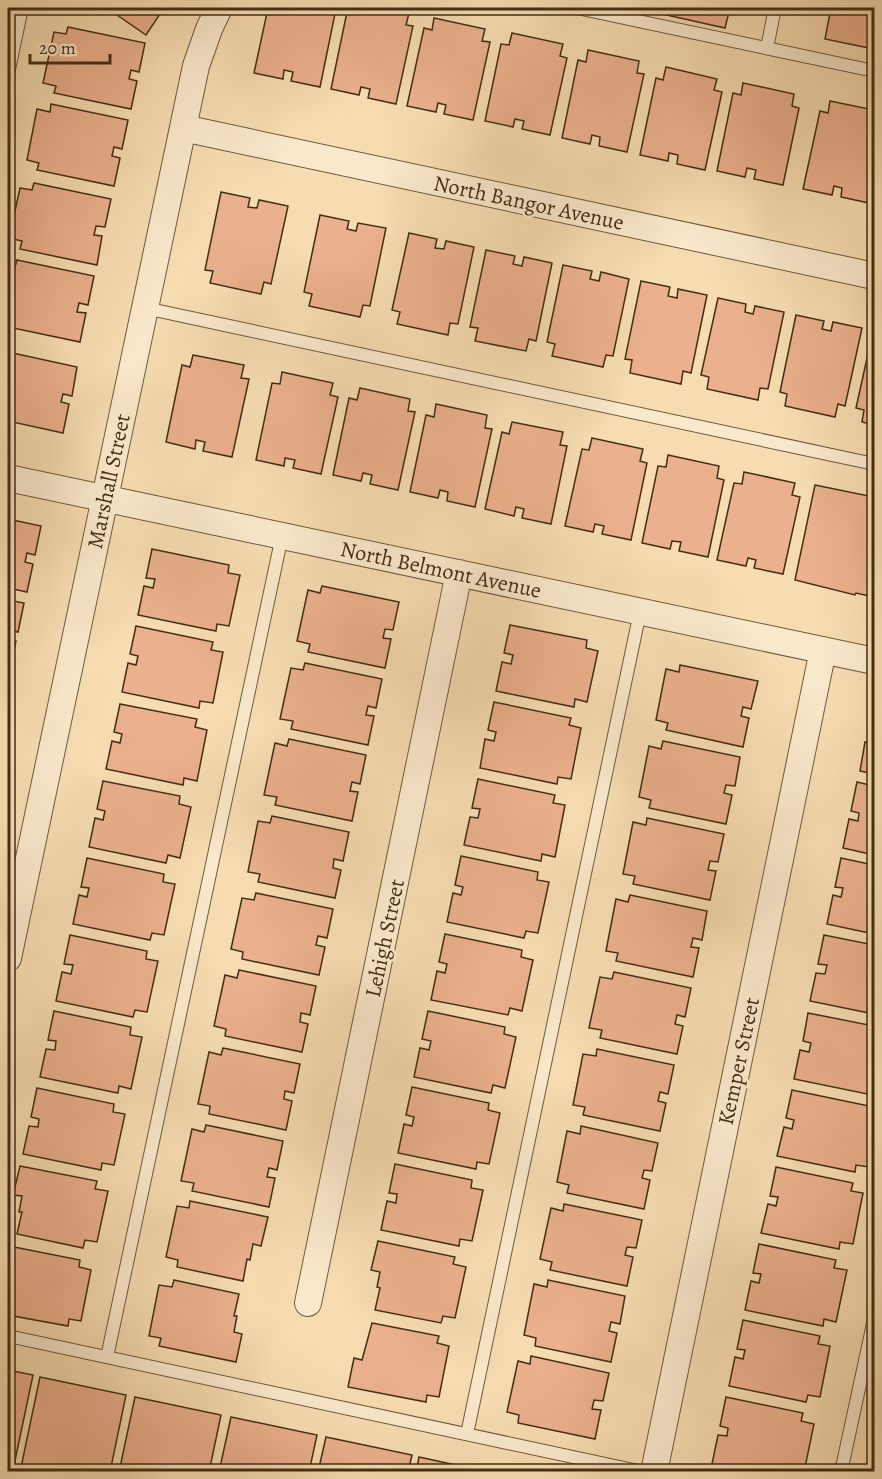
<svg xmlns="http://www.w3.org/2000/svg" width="882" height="1479" viewBox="0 0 882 1479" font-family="Alegreya,serif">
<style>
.building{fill:#ebb08d;stroke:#422e13;stroke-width:1.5}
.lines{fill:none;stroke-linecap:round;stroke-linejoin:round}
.service-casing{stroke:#6f5a3a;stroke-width:14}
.minor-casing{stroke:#6f5a3a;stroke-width:28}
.service{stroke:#fae8cc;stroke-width:12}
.minor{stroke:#fae8cc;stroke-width:26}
.labels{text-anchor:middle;stroke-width:5;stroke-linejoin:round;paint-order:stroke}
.street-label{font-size:22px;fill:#422e13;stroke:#fae8cc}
</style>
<rect width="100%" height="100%" fill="#f7dcb1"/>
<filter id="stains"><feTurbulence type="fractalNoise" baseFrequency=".00333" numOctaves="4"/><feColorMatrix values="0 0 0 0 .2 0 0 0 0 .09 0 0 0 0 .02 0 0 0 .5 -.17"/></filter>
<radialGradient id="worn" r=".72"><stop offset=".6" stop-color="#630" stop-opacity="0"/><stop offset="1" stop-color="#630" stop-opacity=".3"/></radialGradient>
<path class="building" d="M107,8h51l4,3 -16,24z
M268,8h61l7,1 -16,78 -29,-6 2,-9 -9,-2 -1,9 -29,-6z
M356,8h28l25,5 -3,12 7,1 -17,78 -28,-6 2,-9 -9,-2 -2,8 -28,-6 16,-77 8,2z
M663,8h67l-5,20 -63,-14z
M831,8h43v41l-49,-10z
M434,18l51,11 -3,12 8,1 -17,78 -29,-6 2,-9 -8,-2 -2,9 -29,-6 17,-78 8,2z
M68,27l77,16 -6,29 -8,-2 -2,9 8,2 -6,28 -77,-16 2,-7 -13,-3 11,-51 12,2z
M512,33l51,11 -3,12 7,2 -17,77 -28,-6 2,-8 -9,-2 -2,8 -28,-6 16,-77 8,1z
M588,50l51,11 -2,12 7,1 -17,78 -28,-6 1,-9 -8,-2 -2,9 -28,-6 16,-78 8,2z
M666,67l51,12 -3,11 8,2 -17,78 -28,-6 1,-9 -9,-2 -1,8 -28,-6 16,-77 7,2z
M743,83l51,11 -2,12 7,2 -16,77 -29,-6 2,-9 -9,-2 -2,9 -28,-6 16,-78 8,2z
M830,101l44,9v68l-5,25 -28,-6 1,-9 -8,-2 -2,9 -29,-6 17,-78 8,2z
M51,104l77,16 -6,29 -8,-2 -2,9 8,2 -6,28 -77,-16 2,-7 -12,-3 10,-51 13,3z
M34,183l77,16 -6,28 -9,-1 -2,9 8,1 -5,29 -77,-16 2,-8 -13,-3 11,-50 12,2z
M221,192l29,6 -2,9 9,1 2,-8 29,6 -17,78 -7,-2 -3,12 -51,-11 3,-12 -8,-1z
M320,215l29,6 -2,8 9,2 2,-8 28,5 -16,78 -7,-1 -3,12 -51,-11 3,-12 -8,-2z
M409,233l28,6 -2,9 9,1 2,-8 28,6 -16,77 -8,-1 -2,12 -51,-11 3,-12 -8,-2z
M486,250l29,6 -2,8 9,2 2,-9 28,6 -16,78 -7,-2 -3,12 -51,-10 3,-13 -8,-1z
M17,260l77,16 -6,29 -9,-2 -2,9 9,1 -6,29 -72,-15v-61l7,1z
M563,265l29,6 -2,8 9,2 2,-9 28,7 -16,77 -7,-1 -3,12 -51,-11 3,-12 -8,-2z
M641,281l29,6 -2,9 9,2 1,-9 29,6 -16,78 -8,-2 -2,13 -51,-11 2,-13 -7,-1z
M718,298l28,6 -1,8 8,2 2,-8 29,6 -16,77 -8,-1 -2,12 -51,-11 2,-12 -8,-2z
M796,315l28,6 -2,8 9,2 2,-9 29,6 -17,78 -7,-2 -3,13 -50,-11 2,-12 -7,-2z
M873,331h1v94l-12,-3 2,-12 -8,-2z
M8,352l69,15 -5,29 -9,-2 -2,8 8,2 -6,29 -55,-12z
M193,355l51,10 -3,13 8,1 -17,78 -29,-6 2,-9 -9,-2 -1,9 -29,-7 16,-77 8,2z
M282,372l51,11 -3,12 8,2 -17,77 -28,-6 2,-8 -10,-2 -1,8 -28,-6 16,-77 8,1z
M360,388l50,11 -2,12 7,1 -17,78 -28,-6 2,-9 -9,-2 -2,8 -28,-6 16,-77 8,2z
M436,404l51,11 -2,13 7,1 -17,78 -28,-6 1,-9 -8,-2 -2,8 -28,-6 16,-77 8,2z
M512,422l51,10 -3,13 7,1 -16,78 -29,-6 2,-9 -8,-2 -2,9 -29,-7 17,-77 7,2z
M592,438l51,11 -3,12 7,2 -16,77 -29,-6 2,-8 -9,-2 -2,8 -28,-6 17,-77 7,1z
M668,455l51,11 -2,12 7,2 -16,77 -29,-6 2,-9 -9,-1 -2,8 -28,-6 16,-77 8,1z
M744,472l51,11 -3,12 8,2 -17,77 -29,-6 2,-8 -8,-2 -2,8 -29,-6 17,-77 8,1z
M815,485l59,12v100l-18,-4 -1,2 -60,-15z
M8,519l33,7 -6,29 -8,-2 -2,9 8,2 -6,28 -19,-4z
M152,549l77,16 -1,8 12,2 -11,51 -12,-2 -1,7 -78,-16 6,-29 9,2 2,-9 -9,-1z
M322,586l77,16 -6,28 -8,-1 -2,9 8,1 -6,29 -77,-16 2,-8 -13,-3 11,-51 12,3z
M8,600l16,3 -6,29 -9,-2 -1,9 8,2 -6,28h-2z
M510,625l77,15 -1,8 12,3 -11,51 -12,-3 -1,8 -78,-16 6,-29 9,2 2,-9 -9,-2z
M136,626l77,16 -2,8 12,2 -10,51 -13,-2 -1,7 -77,-16 6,-29 8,2 2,-9 -8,-2z
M305,663l77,16 -6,29 -8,-2 -2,9 8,1 -6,29 -77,-16 2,-8 -13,-2 11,-51 12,2z
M680,665l78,16 -7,28 -8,-2 -2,9 8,2 -6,29 -77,-17 2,-7 -12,-3 10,-51 13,3z
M494,702l77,16 -2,7 12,3 -10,51 -13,-2 -1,7 -77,-16 5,-29 9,2 2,-9 -8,-2z
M120,704l77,15 -2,8 12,3 -10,51 -13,-3 -1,7 -77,-16 6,-28 8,2 2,-9 -8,-2z
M874,705v30l-6,-1z
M289,739l77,16 -6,29 -8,-2 -2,9 8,1 -6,29 -77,-16 2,-8 -13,-2 11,-52 12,3z
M663,741l77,16 -5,29 -9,-1 -2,8 8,2 -6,29 -77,-16 2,-8 -12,-3 10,-51 12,3z
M865,742l9,2v-2v32l-14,-3z
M478,779l77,16 -2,8 12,2 -10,52 -13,-3 -1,7 -77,-16 6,-28 8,1 2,-9 -8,-1z
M103,781l77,15 -1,8 12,3 -11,51 -12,-3 -2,8 -77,-16 6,-29 8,2 2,-9 -8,-2z
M857,782l17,4v69l-31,-7 6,-29 9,2 1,-8 -8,-2z
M272,816l77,16 -6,29 -9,-2 -1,9 8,2 -6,28 -77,-16 2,-8 -12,-2 10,-51 12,2z
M647,818l77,16 -6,28 -8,-1 -2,9 8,1 -6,29 -77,-16 2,-8 -12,-2 10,-52 13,3z
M461,856l77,16 -1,8 12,2 -11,51 -12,-2 -2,7 -77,-16 6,-29 8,2 2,-8 -8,-2z
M87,858l77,16 -1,8 12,2 -11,51 -12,-2 -2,7 -77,-16 6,-29 8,2 2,-9 -8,-1z
M841,858l33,7v69l-47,-10 6,-29 8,2 2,-9 -8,-1z
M256,893l77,16 -6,29 -9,-2 -2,9 9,2 -6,28 -77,-16 1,-7 -12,-3 11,-51 12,2z
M630,895l77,16 -5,29 -9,-2 -2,9 8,1 -6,29 -77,-16 2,-8 -12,-2 10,-52 12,3z
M445,934l77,16 -1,7 12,3 -11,51 -12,-3 -2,7 -77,-15 6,-29 8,2 2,-9 -8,-2z
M70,935l77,16 -1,8 12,2 -11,51 -12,-2 -2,7 -77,-16 6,-29 9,2 2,-9 -9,-1z
M824,935l50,10v69l-64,-13 6,-28 9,1 2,-9 -9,-1z
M239,970l77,16 -6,29 -9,-2 -1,9 8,2 -6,28 -77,-16 1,-7 -12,-3 11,-51 12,3z
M614,972l77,16 -6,29 -8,-2 -2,9 8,2 -6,28 -77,-16 2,-8 -13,-2 11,-51 12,2z
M54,1011l77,16 -1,8 12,2 -11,52 -12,-3 -1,7 -78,-16 6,-28 9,1 1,-9 -8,-1z
M428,1011l77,16 -1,7 12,3 -11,51 -12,-3 -2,8 -77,-16 6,-29 9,2 2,-9 -9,-2z
M808,1013l66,13v62l-2,7 -78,-16 6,-29 9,2 2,-9 -8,-2z
M223,1048l77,16 -6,29 -9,-2 -1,8 8,2 -6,29 -77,-16 1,-8 -12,-2 11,-52 12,3z
M597,1049l77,16 -6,29 -8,-2 -2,9 8,2 -6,28 -77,-16 2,-8 -12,-2 10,-51 13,2z
M412,1087l77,16 -1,7 12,3 -11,51 -12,-2 -1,7 -78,-16 6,-29 8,2 2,-9 -8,-2z
M37,1088l77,16 -1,8 12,2 -11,51 -12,-2 -1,7 -78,-16 6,-28 9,1 1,-8 -8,-2z
M792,1090l77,16 -2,7 7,2v25l-5,27 -13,-2 -1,7 -78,-16 7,-29 8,2 2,-9 -8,-2z
M206,1125l77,16 -6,29 -8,-2 -2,9 8,1 -6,29 -77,-16 2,-8 -13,-2 11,-52 12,3z
M581,1126l77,17 -6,28 -8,-1 -2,8 8,2 -6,29 -77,-16 2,-8 -12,-3 10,-51 13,3z
M395,1164l77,16 -1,8 12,2 -11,51 -12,-2 -1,7 -78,-16 6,-29 9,2 1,-9 -8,-1z
M20,1166l77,15 -2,8 13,2 -11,51 -12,-2 -2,8 -66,-14 5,-22h-3l3,-16 -9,-1z
M776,1167l77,16 -2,8 12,2 -10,51 -13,-2 -1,7 -78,-16 7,-29 8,2 2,-9 -8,-1z
M190,1201l78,16 -7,29 -8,-2 -3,16 -3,-1 -4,22 -66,-14 1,-7 -12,-3 11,-51 12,2z
M564,1204l78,16 -6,28 -9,-1 -2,8 8,2 -6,29 -77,-16 2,-8 -12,-3 11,-51 12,3z
M378,1241l77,16 -2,7 13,3 -11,51 -12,-2 -2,7 -66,-13 5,-22 -3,-1 3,-15 -9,-2z
M759,1244l77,16 -2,8 13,2 -11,52 -12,-3 -1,7 -78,-16 6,-29 8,2 2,-9 -8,-1z
M14,1247l66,13 -1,7 12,3 -10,51 -12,-2 -1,7 -60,-11v-47l2,1z
M174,1280l65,14 -5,22h3l-3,16 8,2 -6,28 -77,-16 2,-8 -12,-2 10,-51 13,2z
M548,1280l77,16 -5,28 -9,-2 -2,9 8,2 -6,29 -76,-16 1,-8 -12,-3 10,-51 13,3z
M743,1320l77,16 -2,8 12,2 -10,51 -12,-2 -2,7 -77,-16 6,-29 8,2 2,-9 -8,-1z
M372,1323l67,13 -2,7 12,3 -10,51 -12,-2 -1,7 -78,-15 6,-29 8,2z
M531,1356l78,17 -6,28 -9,-1 -2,9 9,1 -6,29 -77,-16 1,-8 -12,-3 11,-51 12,3z
M8,1370l25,5 -20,95 -5,-1z
M40,1377l86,18 -16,77h-90z
M135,1397l86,18 -12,57h-90z
M726,1397l77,16 -2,8 13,3 -10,48h-53l-39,-8 6,-29 9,1 1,-8 -8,-2z
M231,1417l86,18 -8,37h-90z
M326,1437l86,18 -4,17h-90z
M419,1457l69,15h-72z"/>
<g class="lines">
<defs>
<path id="service" d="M577,8l297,63
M767,48l8,-40
M8,74l14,-66
M145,308l729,156
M8,1336l635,136
M107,1357l175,-821
M467,1434l173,-822
M841,1472l33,-153"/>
<path id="minor" d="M183,128l691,148
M8,478l866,183
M8,958l188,-892 13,-37 10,-21
M308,1303l151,-730
M654,1472l169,-822"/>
</defs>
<use href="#service" class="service-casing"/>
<use href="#minor" class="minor-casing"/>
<use href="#service" class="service"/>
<use href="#minor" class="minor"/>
</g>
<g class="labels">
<g class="street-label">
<text transform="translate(529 202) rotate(12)" y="8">North Bangor Avenue</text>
<text transform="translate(108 481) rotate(-78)" y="8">Marshall Street</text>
<text transform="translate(441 569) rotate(12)" y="8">North Belmont Avenue</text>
<text transform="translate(384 938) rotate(-78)" y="8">Lehigh Street</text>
<text transform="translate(738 1061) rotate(-78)" y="8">Kemper Street</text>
</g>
</g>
<rect width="882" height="1479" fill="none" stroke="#f7dcb1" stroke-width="30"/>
<rect x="9" y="9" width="864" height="1461" fill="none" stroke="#422e13" stroke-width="3"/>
<rect x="15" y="15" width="852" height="1449" fill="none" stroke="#422e13" stroke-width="1.5"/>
<path d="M30 54v9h80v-9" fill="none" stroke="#422e13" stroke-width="3"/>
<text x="39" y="54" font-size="18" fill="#422e13" stroke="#fae8cc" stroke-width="4.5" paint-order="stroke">20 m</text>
<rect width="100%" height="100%" filter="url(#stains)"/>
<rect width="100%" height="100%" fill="url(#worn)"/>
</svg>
